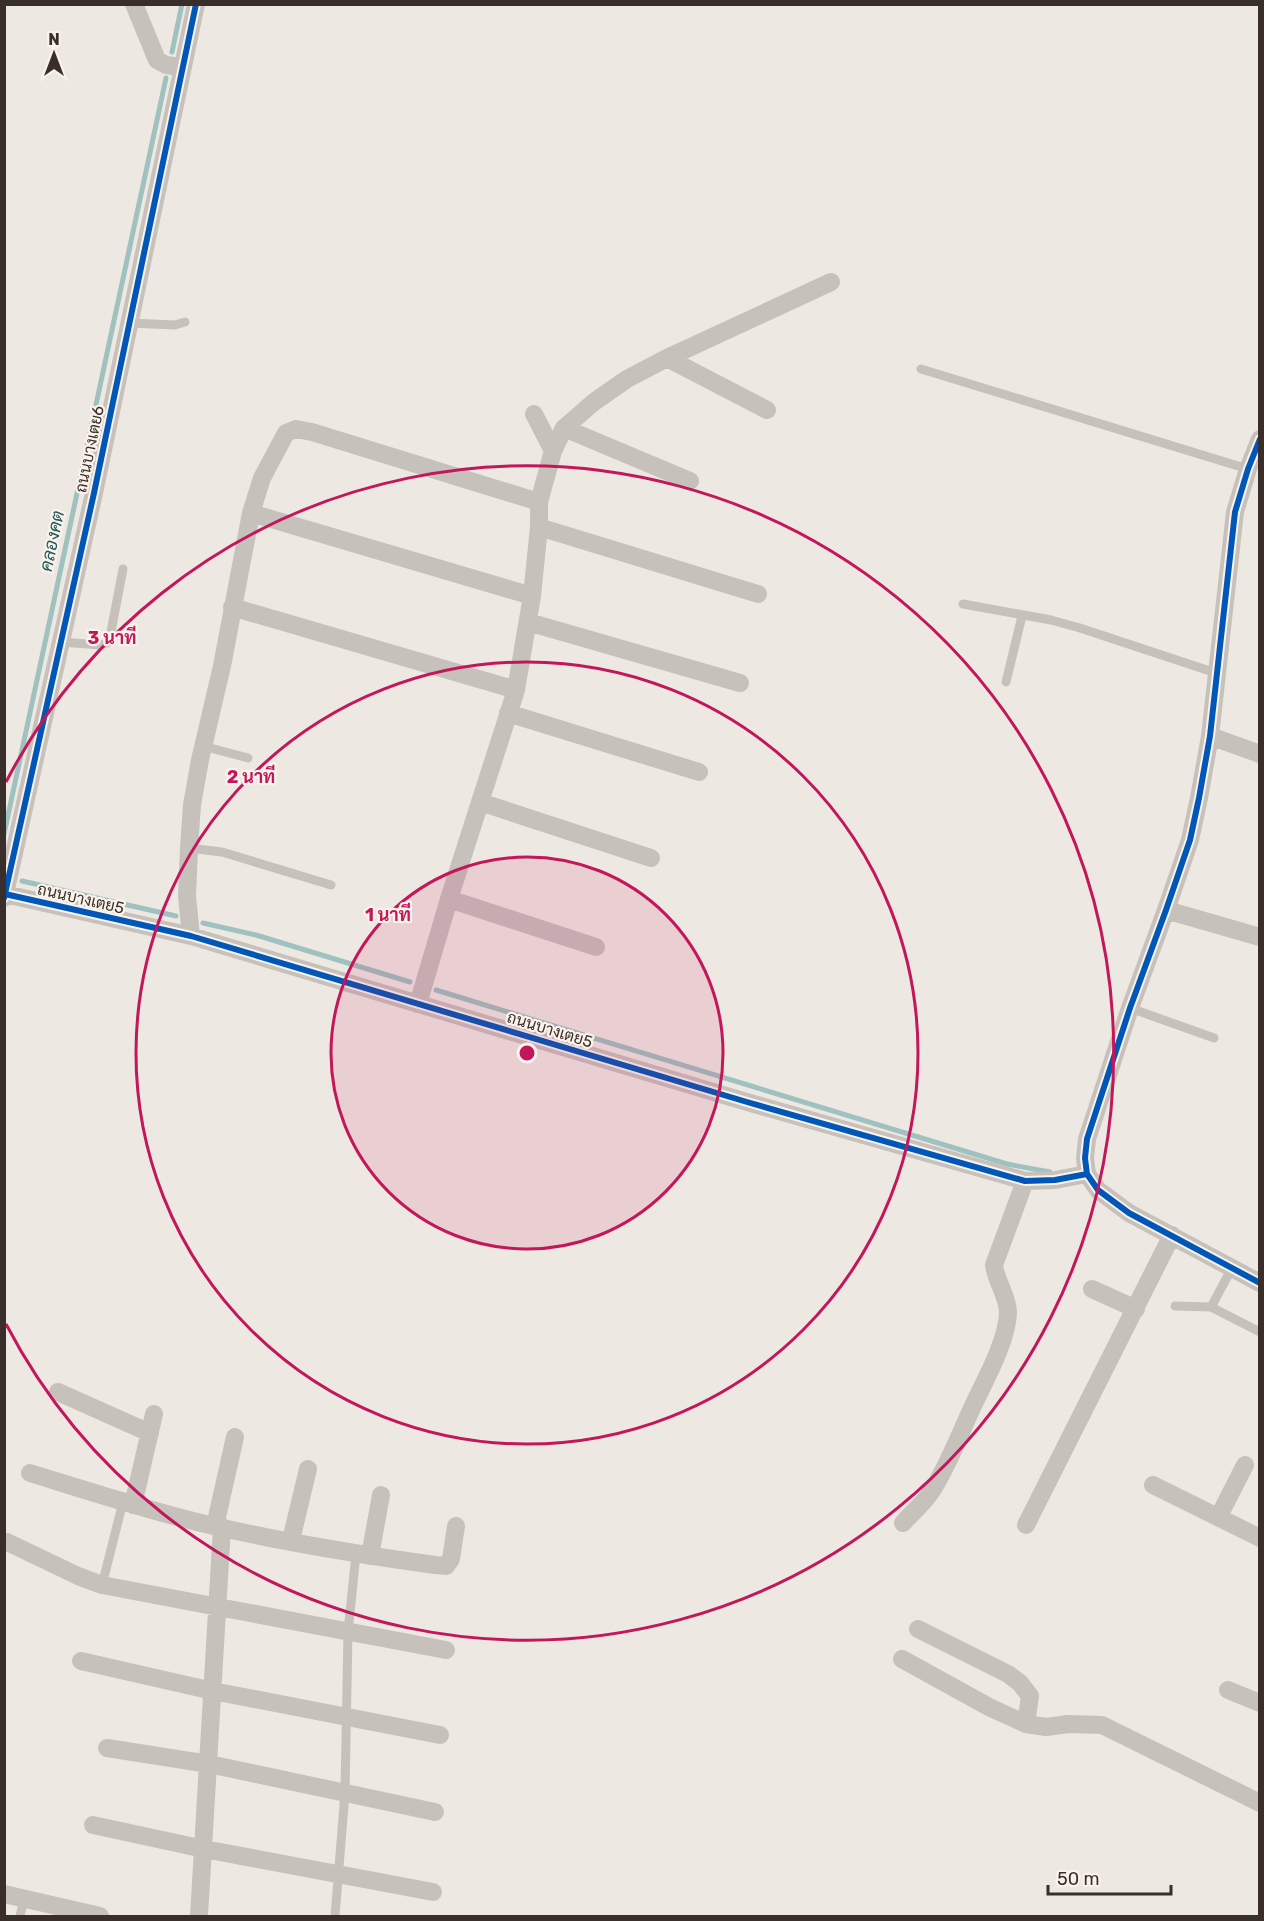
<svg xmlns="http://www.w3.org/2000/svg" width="1264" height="1921" viewBox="0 0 1264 1921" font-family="Rubik,Sarabun,sans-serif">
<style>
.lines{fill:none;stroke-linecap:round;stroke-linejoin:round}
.stream{stroke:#9fc1bf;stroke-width:5}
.service{stroke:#c7c1bc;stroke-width:9}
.minor{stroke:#c7c1bc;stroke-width:18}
.cycleway-casing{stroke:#faf3eb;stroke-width:10}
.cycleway{stroke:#0057b8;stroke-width:6}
.ring{fill:none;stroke:#c2185b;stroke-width:3}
.labels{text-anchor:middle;stroke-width:4.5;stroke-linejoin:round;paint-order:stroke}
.street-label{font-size:16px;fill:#392e29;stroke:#faf3eb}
.water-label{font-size:18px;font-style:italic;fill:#1f595b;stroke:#faf3eb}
.centre{fill:#c2185b;stroke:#faf3eb;stroke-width:3}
.ring-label{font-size:18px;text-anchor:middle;font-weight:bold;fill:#c2185b;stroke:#faf3eb;stroke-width:4.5;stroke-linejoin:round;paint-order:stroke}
</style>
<rect width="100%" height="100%" fill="#eee8e3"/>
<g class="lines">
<path class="stream" d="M172,52l10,-48
M4,834l162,-756
M22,881l154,35
M203,923l53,12 154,47
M436,990l571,174 43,8"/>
<path class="service" d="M129,323l46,2 10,-3
M921,369l327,100
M963,604l88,16 29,8 136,45
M60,642l41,3 8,-3 14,-73
M1006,682l16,-66
M203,746l45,12
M189,848l33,4 109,33
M1130,1008l84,30
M1232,1268l-21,39 49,25
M1175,1306l36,1
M102,1585l21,-83
M20,1916l4,-17
M335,1916l10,-123 3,-161 8,-78"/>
<path class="minor" d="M134,4l23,56 9,5 16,2
M667,358l100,52
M534,414l19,37
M564,428l126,53
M1260,439l-12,30 -13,43 -25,224 -11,62 -9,42 -24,70 -36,98 -43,131 -2,19 2,16 11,16 31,23 131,70
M251,513l281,83
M539,527l219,67
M232,607l284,83
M528,622l212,61
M508,713l191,59
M1210,736l50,18
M480,802l171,56
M5,894l186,42 556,166 278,79 30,-1 32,-6
M4,898l90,-405 102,-489
M449,899l147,48
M1166,910l94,27
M191,936l-4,-40 2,-48 3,-43 8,-45 22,-94 29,-153 11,-35 24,-45 10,-4 16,3 227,70
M418,1004l31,-105 67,-209 16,-94 7,-69v-25l14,-51 11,-23 30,-26 33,-23 40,-21 164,-76
M1092,1289l44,20
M58,1392l92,41
M30,1473c55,17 110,35 167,49 78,19 159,32 238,43l11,1 5,-7 5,-33
M1153,1485l107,53
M133,1505l21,-91
M1219,1516l26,-51
M903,1523c9,-10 21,-20 28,-31 17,-26 28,-56 41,-84 12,-26 35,-66 36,-95 0,-17 -12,-31 -14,-48l31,-84
M1026,1525l146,-290
M215,1526l20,-89
M291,1540l17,-71
M7,1542l71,34 24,9 344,65
M370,1556l11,-61
M918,1629l90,45 12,9 10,13 -4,28
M902,1659l87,48 37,17 20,3 22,-3 34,1 158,78
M81,1661l132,30 227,44
M1228,1690l32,13
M107,1748l102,16 226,48
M93,1825l111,24 229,43
M4,1894l96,22
M199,1916l23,-389"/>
<defs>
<path id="cycleway" d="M1260,439l-12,30 -13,43 -25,224 -11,62 -9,42 -24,70 -36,98 -43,131 -2,19 2,16 11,16 31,23 131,70
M5,894l186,42 556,166 278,79 30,-1 32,-6
M4,898l90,-405 102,-489"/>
</defs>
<use href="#cycleway" class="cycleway-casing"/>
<use href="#cycleway" class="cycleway"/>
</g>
<circle cx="527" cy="1053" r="196" fill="#c2185b" fill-opacity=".12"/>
<g class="ring">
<circle cx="527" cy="1053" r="196"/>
<circle cx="527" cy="1053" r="391"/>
<path d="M6 782A587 587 0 1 1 6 1324"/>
</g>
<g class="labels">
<g class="street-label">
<text transform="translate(89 449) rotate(-78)" y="6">ถนนบางเตย6</text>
<text transform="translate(81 898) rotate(13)" y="6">ถนนบางเตย5</text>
<text transform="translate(550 1029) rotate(17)" y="6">ถนนบางเตย5</text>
</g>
<g class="water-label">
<text transform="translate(52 541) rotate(-78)" y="6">คลองคต</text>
</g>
</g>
<circle cx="527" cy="1053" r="9" class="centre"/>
<g class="ring-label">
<text x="112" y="644">3 นาที</text>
<text x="251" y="783">2 นาที</text>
<text x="388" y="921">1 นาที</text>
</g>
<rect width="1264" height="1921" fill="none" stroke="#392e29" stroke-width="12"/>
<g transform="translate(54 54)" stroke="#faf3eb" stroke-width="4.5" paint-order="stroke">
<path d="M0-4.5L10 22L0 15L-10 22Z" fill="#392e29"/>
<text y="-9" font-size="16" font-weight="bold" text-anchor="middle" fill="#392e29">N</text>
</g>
<path d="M1048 1885v9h123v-9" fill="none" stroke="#392e29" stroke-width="3"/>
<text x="1057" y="1885" font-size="18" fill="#392e29" stroke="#faf3eb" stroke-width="4.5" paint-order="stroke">50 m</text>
</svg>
